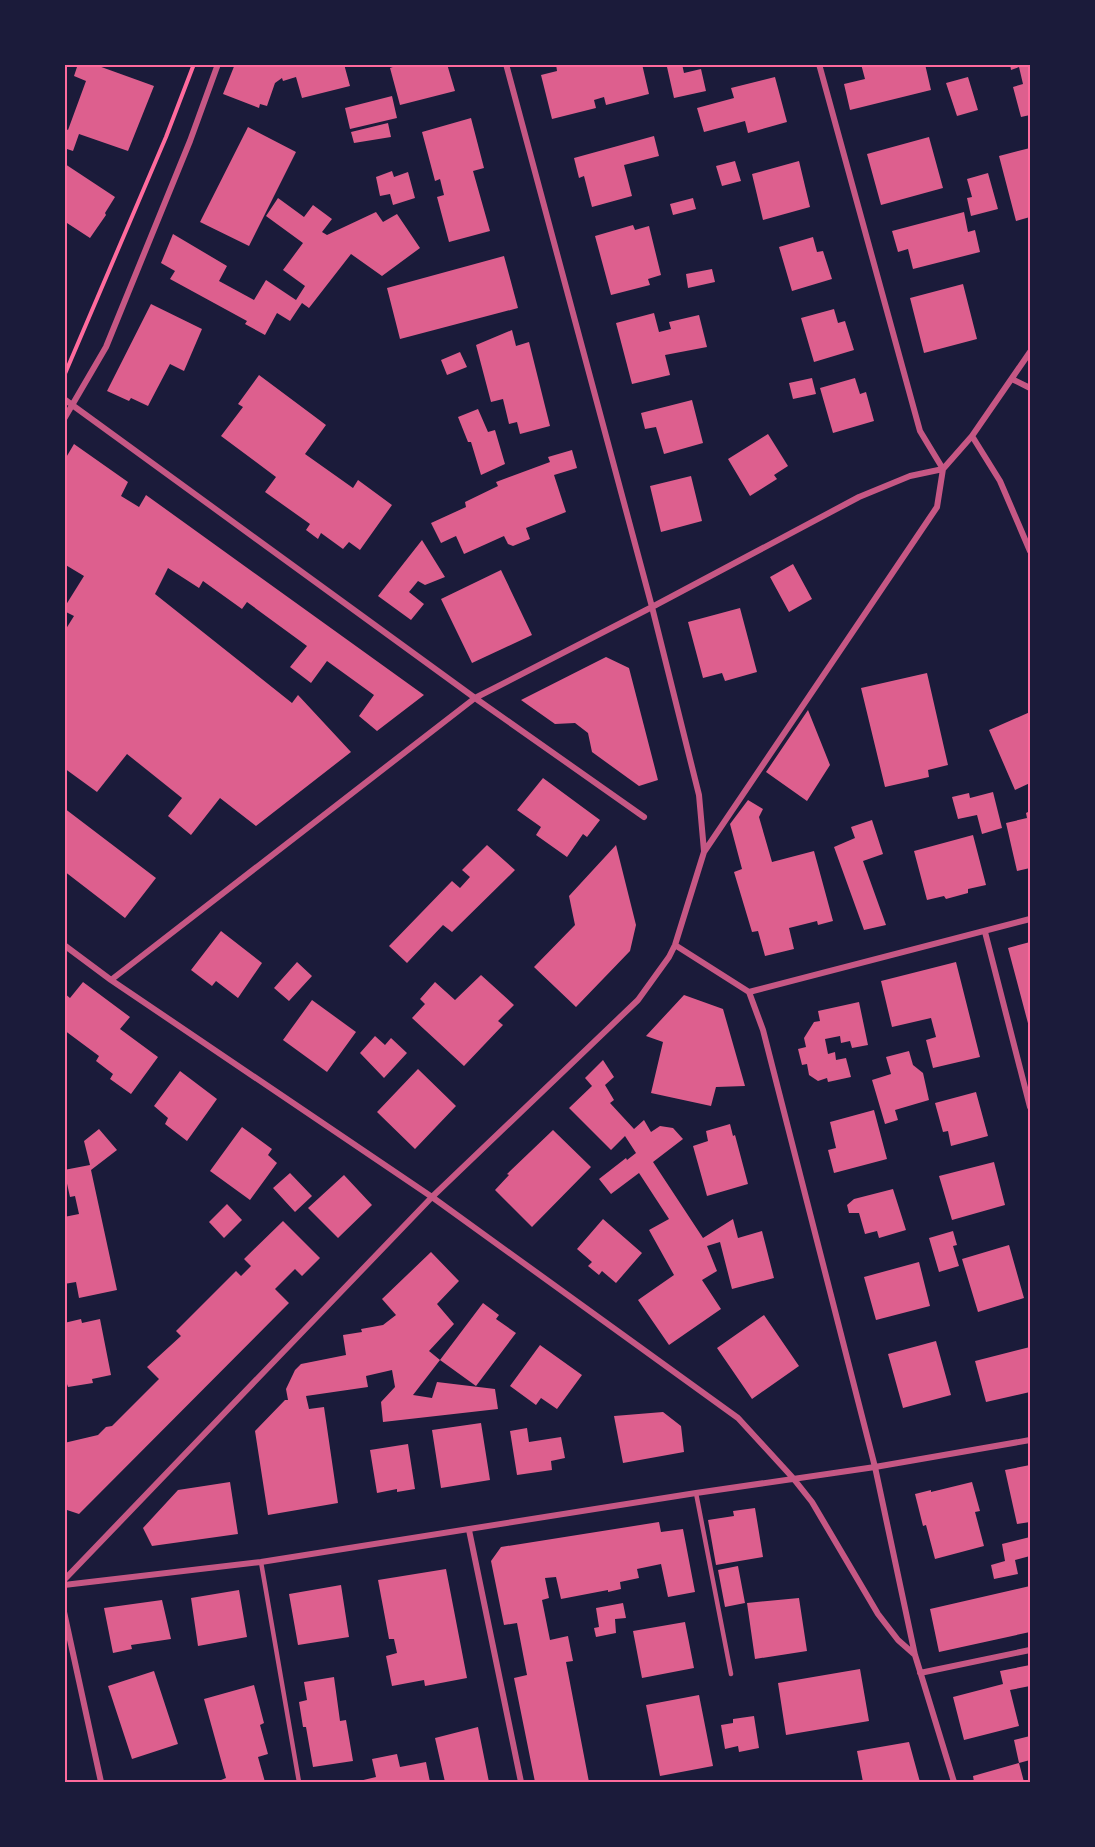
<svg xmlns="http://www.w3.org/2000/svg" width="1095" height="1847" viewBox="0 0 1095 1847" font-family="Lato,sans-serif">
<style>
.building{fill:#dd5f8e}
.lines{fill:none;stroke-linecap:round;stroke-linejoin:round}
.path{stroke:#ff6b9d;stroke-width:4}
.service{stroke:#c65784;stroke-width:4.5}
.minor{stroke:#c65784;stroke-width:6}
.neatline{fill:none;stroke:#ff6b9d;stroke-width:2}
</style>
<rect width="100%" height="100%" fill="#1b1b3a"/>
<path class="building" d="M78,64h15l61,22 -26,65 -49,-17 -6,17 -9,-3v-20l4,2 18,-49 -12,-5z
M235,64h43l1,3 7,-3h58l6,22 -48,12 -6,-21 -13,4 -1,-3 -7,5 -8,23 -7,-2 -1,4 -36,-14z
M401,64h46l8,27 -55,14 -10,-37z
M556,64h86l7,30 -43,11 -2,-8 -10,3 2,8 -44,11 -11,-44 16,-4z
M676,64h6l2,9 17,-4 5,22 -32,7 -7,-31z
M861,64h64l6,26 -81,20 -6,-26 21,-5z
M1010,64h20v51l-9,2 -8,-30 10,-3 -4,-17 -8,3z
M775,77l12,45 -39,11 -3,-12 -41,11 -7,-24 37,-10 -3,-10z
M968,77l10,33 -21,6 -11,-33z
M392,96l5,22 -47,11 -5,-21z
M471,118l13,50 -11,3 17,60 -41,11 -12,-45 7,-2 -4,-16 -5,2 -13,-49z
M388,123l3,14 -37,6 -3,-11z
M248,127l48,25 -47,94 -49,-24z
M654,136l5,20 -35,9 8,31 -40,11 -8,-31 -5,2 -5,-20z
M929,137l14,51 -62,17 -14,-51z
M1030,148v69l-14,4 -17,-65z
M735,161l6,20 -19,5 -6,-20z
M799,161l11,46 -47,13 -11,-46z
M65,164l50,33 -10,16 1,2 -16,23 -23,-15 -3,5z
M392,171l2,6 14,-5 7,26 -22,7 -3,-11 -10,2 -4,-19z
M988,173l10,36 -27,7 -4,-18 5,-1 -5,-18z
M278,198l26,19 9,-12 19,14 -10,13 5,3 49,-23 7,10 14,-8 23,34 -38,28 -31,-22 -42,54 -7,-5 -12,18 -13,-8 -12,22 -20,-11 2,-3 -77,-42 5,-8 -14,-8 12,-29 54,32 -8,15 35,19 12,-20 30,20 9,-14 -22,-16 20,-27 -37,-27z
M693,198l3,11 -23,6 -3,-11z
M964,212l4,20 7,-2 5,22 -67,17 -5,-20 -10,3 -6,-21z
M633,225l2,5 14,-4 12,49 -13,4 2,6 -39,10 -16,-59z
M813,237l4,15 6,-1 9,28 -40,12 -13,-44z
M504,256l14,52 -118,31 -13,-51z
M712,269l3,13 -27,6 -2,-14z
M963,284l14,55 -53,14 -14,-55z
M151,304l51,25 -18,42 -14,-7 -22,42 -17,-8 -2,3 -22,-10z
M834,309l4,14 7,-2 9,29 -40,12 -13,-44z
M654,313l5,19 12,-3 -2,-7 30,-7 8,32 -42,8 5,20 -38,9 -16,-61z
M512,330l4,16 13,-4 21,84 -30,8 -3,-12 -8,2 -6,-25 -12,3 -15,-57z
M460,352l7,15 -20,8 -6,-15z
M259,375l67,50 -21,29 48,34 5,-8 34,25 -32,45 -11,-8 -6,7 -22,-16 -3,6 -12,-9 4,-6 -45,-32 11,-15 -55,-41 22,-29 -5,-3z
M812,378l4,16 -23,5 -4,-16z
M855,378l5,16 6,-2 8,29 -41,12 -13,-45z
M692,400l11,43 -39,11 -8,-27 -11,2 -4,-16z
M478,409l10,23 7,-2 10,34 -24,11 -10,-33h-3l-10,-25z
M768,434l20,32 -14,9 3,4 -27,17 -22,-37z
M74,444l54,38 -7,14 18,11 7,-12 278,200 -47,36 -18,-15 15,-21 -47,-34 -16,22 -21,-16 17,-21 -60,-44 -5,7 -39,-28 -4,7 -31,-20 -13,26 137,109 6,-8 53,57 -95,74 -36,-28 -29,37 -23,-19 14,-18 -55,-44 -30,38 -33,-24v-136l10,-16 -10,-5v-3l20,-32 -20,-12v-103z
M572,450l5,18 -23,7 12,37 -40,16 4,11 -17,7 -5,-2 -4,-8 -40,18 -8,-18 -15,7 -10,-20 35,-16 -1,-5 33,-16 -2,-4 54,-20 -2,-5z
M691,476l11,45 -41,11 -11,-46z
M422,540l23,37 -20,8 -7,-4 -9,11 15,12 -13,16 -33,-24z
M793,564l19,35 -23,13 -19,-35z
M501,570l31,65 -60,28 -31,-64z
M740,608l17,64 -32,9 -3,-8 -19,5 -15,-56z
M606,657l23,11 29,112 -19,6 -47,-34 -4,-19 -13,-10 -20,1 -34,-24z
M927,673l21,92 -20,5 1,7 -44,10 -24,-99z
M808,710l22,55 -23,36 -41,-29z
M1030,712v71l-15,7 -26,-60z
M543,778l57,42 -13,17 -4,-3 -16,23 -31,-22 5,-8 -24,-17z
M993,792l9,36 -20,6 -5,-19 -19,4 -6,-22 17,-4 1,5z
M748,800l15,9 -4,8 13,45 42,-11 19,70 -15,4 -1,-4 -28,7 5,21 -29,7 -7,-25 -6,1 -18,-60 8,-3 -12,-45z
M64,808l92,70 -31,40 -61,-47z
M1030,811v57l-13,3 -11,-48 21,-5 -1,-5z
M872,820l11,34 -20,7 23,64 -22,5 -30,-83 21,-9 -4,-11z
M973,835l13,50 -18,4v4l-22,6 -2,-3 -17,4 -13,-49z
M487,845l28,25 -63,62 -9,-7 -36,38 -18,-17 63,-65 8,7 10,-11 -8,-7z
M616,845l20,80 -6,26 -54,56 -42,-40 41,-42 -6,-29z
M221,931l41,32 -24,35 -22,-17 -4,5 -21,-16z
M1030,942v84l-1,1 -21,-79z
M297,962l15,14 -23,25 -15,-13z
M956,962l24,95 -47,11 -7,-28 10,-3 -5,-19 -39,9 -11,-46z
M481,975l33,30 -16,16 5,4 -39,41 -52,-48 13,-14 -5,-5 15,-17 20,18z
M83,982l47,35 -10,12 38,28 -27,37 -21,-15 3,-5 -17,-13 3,-5 -35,-26v-37l6,5z
M684,995l39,14 22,77 -29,1 -5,19 -60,-13 12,-51 -17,-6z
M312,1000l44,32 -29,40 -44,-32z
M859,1002l9,43 -16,3 -2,-7 -9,2 -1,-7 -15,3 3,15 7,-2 1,8 10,-2 5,19 -23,5 -1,-4 -9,3 -9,-6 -2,-11 -5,1 -4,-16 8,-2 -2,-9 10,-16 6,-1 -2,-10z
M375,1036l10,9 6,-7 16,15 -23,25 -24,-25z
M909,1051l4,14 10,8 6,27 -34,10 3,10 -13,4 -13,-44 19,-6 -5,-17z
M603,1060l11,17 -9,8 9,15 -4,3 24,26 10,-9 7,12 9,-6 13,2 10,11 -30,23 50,76 30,-19 5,19 24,-7 12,47 -42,11 -12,-47 -13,4 10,25 -15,9 19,29 -52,36 -31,-45 36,-25 -25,-45 20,-11 -30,-46 -28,21 -12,-15 27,-21 1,2 9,-7 -11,-17 -14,14 -42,-42 23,-22 -7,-8z
M418,1069l38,37 -41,43 -38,-37z
M180,1071l37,28 -30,42 -22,-17 3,-6 -14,-12z
M976,1092l12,44 -37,10 -3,-15 -5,1 -8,-29z
M874,1110l13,49 -53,14 -6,-23 8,-2 -6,-26z
M730,1124l3,12 2,-1 13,49 -41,12 -14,-50 15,-5 -2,-10z
M242,1127l30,22 -4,6 9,8 -27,37 -40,-29z
M99,1129l18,21 -26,20 26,120 -38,8 -3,-16 -12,2v-67l15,-3 -4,-18 -5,1 -6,-27 26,-5 -6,-24z
M553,1130l38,37 -59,60 -37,-37 14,-15 -2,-1z
M994,1162l11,43 -53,15 -13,-44z
M290,1173l22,23 -17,16 -22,-24z
M344,1175l28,30 -34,33 -30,-30z
M893,1189l13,41 -27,8 -2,-7 -12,3 -6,-21h-10l-2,-8 7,-6z
M227,1204l15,16 -18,18 -15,-16z
M603,1219l39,34 -26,30 -14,-12 -3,4 -11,-9 4,-4 -15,-13z
M283,1221l37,37 -18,18 -7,-7 -20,20 14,14 -210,211 -15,-5v-66l34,-8 8,-8 6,-1 47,-47 -12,-12 34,-31 -5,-5 60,-60 5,5 10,-10 -7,-7z
M953,1231l4,14 -4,1 6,20 -20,6 -10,-34z
M1009,1245l15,53 -46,14 -16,-53z
M431,1252l28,29 -22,23 17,20 -25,27 11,9 -27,35 19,3 5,-16 58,7 3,20 -115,13 -2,-20 14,-15 -3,-17 -26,6 2,11 -62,9 3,13 15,-2 14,96 -70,12 -13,-84 30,-31h3l-2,-11 9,-19 6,-6 45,-9 -3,-20 19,-3 -1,-3 22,-4 13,-10 -14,-16z
M919,1262l11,44 -54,14 -12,-43z
M483,1303l16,12 -3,4 20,14 -40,53 -36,-26z
M764,1315l35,51 -47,33 -35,-51z
M81,1319l1,4 18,-4 11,56 -19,4 1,4 -25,4 -1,-3h-3v-61z
M936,1341l15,54 -48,13 -15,-54z
M540,1345l42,30 -25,34 -16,-11 -5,7 -26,-19z
M1030,1347v45l-44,10 -11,-41z
M663,1412l18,14 3,26 -61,11 -9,-47z
M481,1423l9,57 -49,8 -9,-58z
M527,1428l2,14 32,-5 4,21 -14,3 1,9 -35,5 -7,-44z
M408,1444l7,45 -18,3v-3l-20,4 -7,-43z
M1030,1465v57l-13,2 -12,-54z
M230,1482l8,52 -86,12 -9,-18 35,-38z
M972,1482l8,29 -5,1 9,34 -49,13 -9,-34 -3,1 -8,-32 16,-4v2z
M755,1508l8,49 -47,8 -8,-45 26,-4 -1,-5z
M659,1522l2,10 22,-3 12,63 -27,5 -7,-33 -24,5 2,9 -19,4 1,7 -13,3v-2l-47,9 -5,-22 -11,1 4,20 -7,2 8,40 18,-4 5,25 -7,1 23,120h-54l-21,-104 13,-3 -10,-52 -13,2 -13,-64 10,-14z
M1030,1537v19l-15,4 3,14 -24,5 -3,-14 14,-4 -3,-17z
M738,1566l7,37 -20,4 -7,-37z
M446,1569l21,109 -42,8 -1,-6 -32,6 -6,-30 11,-3 -3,-14h-5l-11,-59z
M341,1585l8,52 -51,8 -9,-51z
M1030,1586v46l-91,20 -9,-43z
M239,1590l8,47 -49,9 -7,-48z
M799,1598l8,53 -52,8 -8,-56z
M162,1600l9,39 -40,6 1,4 -19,4 -9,-45z
M623,1603l3,15 -11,1 1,14 -20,4 -2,-9 5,-1 -3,-19z
M685,1622l9,46 -52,10 -9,-47z
M1030,1665v21l-20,4 9,36 -55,14 -11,-43 50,-13 -3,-13z
M860,1669l9,52 -83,14 -8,-52z
M154,1671l24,73 -46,15 -24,-73z
M334,1677l6,44 6,-1 7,41 -40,6 -7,-40h-3l-4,-25 8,-2 -3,-18z
M254,1685l10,38 -4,2 8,29 -10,3 7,25h-44v-2l5,-2 -22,-79z
M699,1695l14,71 -53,10 -14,-71z
M754,1716l5,32 -20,4 -1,-6 -13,3 -4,-24 12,-2v-4z
M478,1727l11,55h-44l-10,-44z
M1030,1736v24l-11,3 -5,-23z
M909,1742l11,40h-57l-6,-31z
M397,1754l3,13 26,-5 4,20h-75l21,-5 -4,-18z
M1019,1763l5,19h-50l-1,-6z"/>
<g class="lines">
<path class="path" d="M64,376l102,-239 28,-73"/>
<path class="service" d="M696,1493l35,181
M261,1562l38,220"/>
<path class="minor" d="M506,64l146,543 47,188 5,56
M819,64l101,367 23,38
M1012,379l18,9
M64,399l411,299 169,119
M64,419l42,-72 84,-206 28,-77
M972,436l28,45 30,70
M985,932l45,175
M64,945l47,35 321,217 306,221 55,60 19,24 66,112 20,26 17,15
M675,945l74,47 14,38 112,437 40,188 39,127
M111,980l364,-282 177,-91 207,-110 51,-21 33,-7
M749,992l281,-73
M469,1530l52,252
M64,1580l368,-383 206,-197 31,-43 6,-12 29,-93 233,-345 6,-38 29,-33 58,-84
M64,1585l197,-23 435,-69 179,-26 155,-27
M64,1612l37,170
M920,1673l110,-23"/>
</g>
<rect width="1095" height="1847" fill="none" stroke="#1b1b3a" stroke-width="132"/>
<rect x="66" y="66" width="963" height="1715" class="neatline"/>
</svg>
